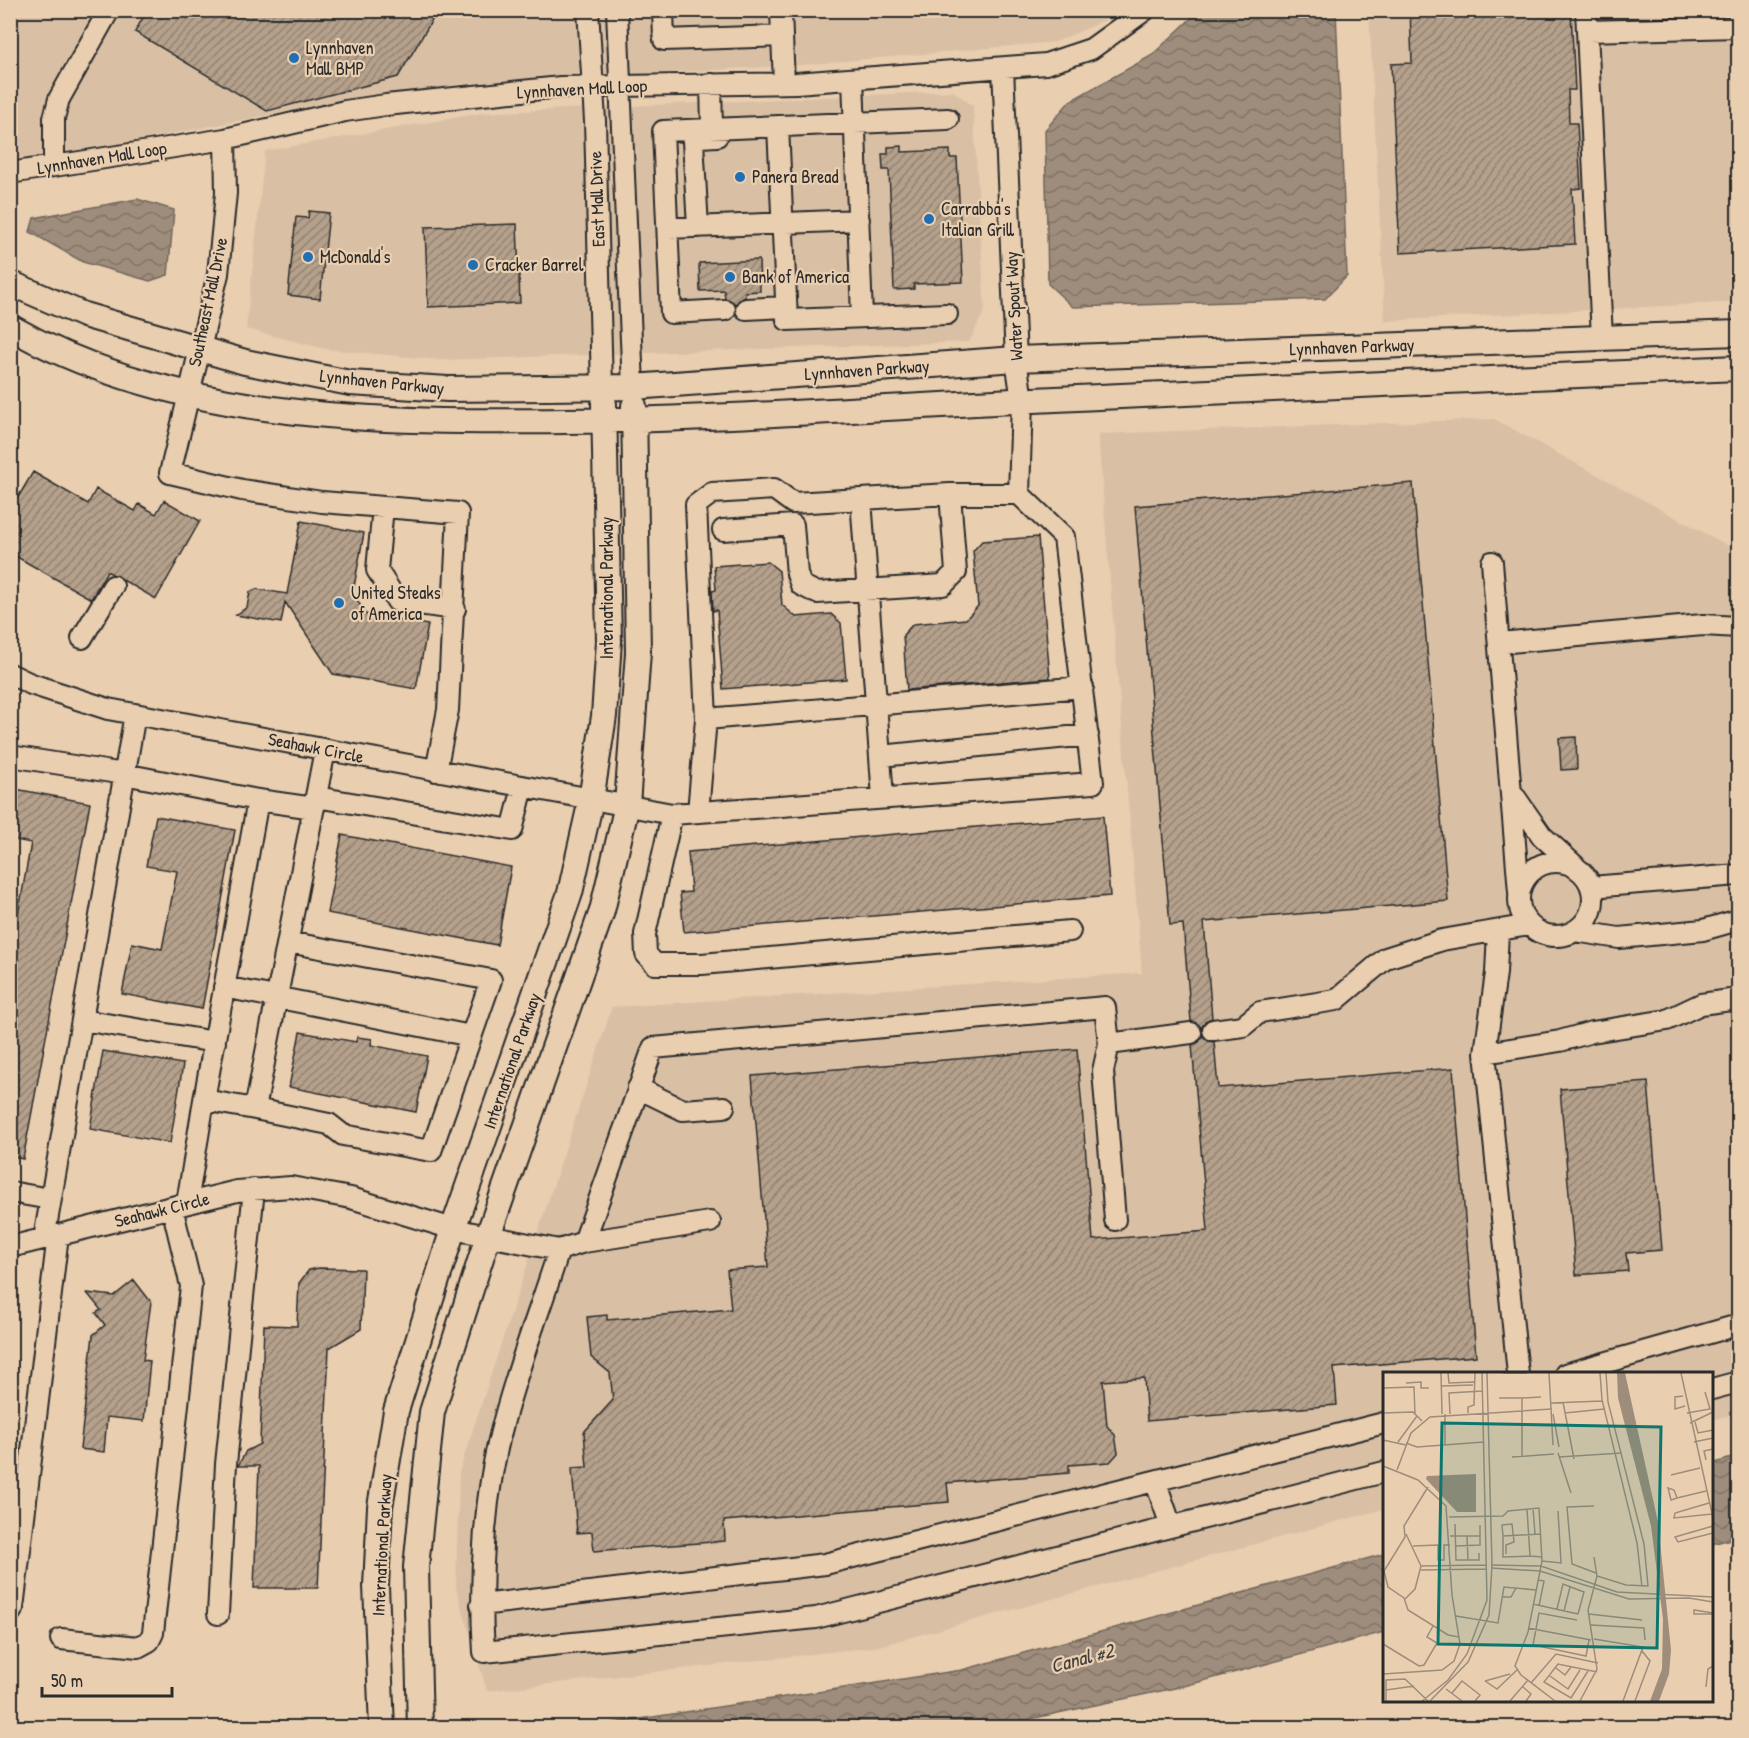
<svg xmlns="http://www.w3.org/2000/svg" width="1749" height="1738" viewBox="0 0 1749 1738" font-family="'Patrick Hand',sans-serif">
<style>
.built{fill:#d9c0a5}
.water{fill:url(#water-waves);stroke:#70665b;stroke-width:1.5}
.building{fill:url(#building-hatch);stroke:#2b2b2b;stroke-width:1.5}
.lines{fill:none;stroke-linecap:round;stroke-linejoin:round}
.minor-casing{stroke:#2b2b2b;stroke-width:24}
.major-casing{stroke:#2b2b2b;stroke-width:28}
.minor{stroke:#e9ceb0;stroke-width:20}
.major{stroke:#e9ceb0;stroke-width:24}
.poi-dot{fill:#1f6fb2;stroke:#e9ceb0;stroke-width:2}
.labels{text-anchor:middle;stroke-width:4.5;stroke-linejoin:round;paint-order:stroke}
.poi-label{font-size:18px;fill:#2b2b2b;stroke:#e9ceb0;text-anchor:start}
.street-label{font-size:18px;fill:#2b2b2b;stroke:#e9ceb0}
.water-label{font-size:20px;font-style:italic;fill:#423f3b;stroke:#e9ceb0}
.inset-road{fill:none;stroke:#9d8d7b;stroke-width:1.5}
.view{fill:#0f766e;fill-opacity:0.15;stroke:#0f766e;stroke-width:3}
.inset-edge{fill:none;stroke:#2b2b2b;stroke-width:3}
</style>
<defs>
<pattern id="water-waves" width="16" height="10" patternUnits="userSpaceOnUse" patternTransform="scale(1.5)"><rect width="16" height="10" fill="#9e8d7b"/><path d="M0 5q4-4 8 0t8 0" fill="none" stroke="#817365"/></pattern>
<pattern id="building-hatch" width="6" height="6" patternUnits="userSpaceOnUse" patternTransform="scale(1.5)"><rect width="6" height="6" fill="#b4a08b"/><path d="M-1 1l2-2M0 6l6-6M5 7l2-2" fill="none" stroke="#938372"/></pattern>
</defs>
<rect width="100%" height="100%" fill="#e9ceb0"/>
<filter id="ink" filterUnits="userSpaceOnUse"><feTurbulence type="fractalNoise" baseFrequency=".0167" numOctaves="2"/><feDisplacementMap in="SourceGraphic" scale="12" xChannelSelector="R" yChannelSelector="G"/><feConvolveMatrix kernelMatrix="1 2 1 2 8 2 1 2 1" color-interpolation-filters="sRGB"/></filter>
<g filter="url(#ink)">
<path class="built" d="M10,11h1115l-69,31 -254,23 -339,19 -162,25 -262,50 -28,1z
M1369,11h369v291l-353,19z
M953,91l20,15 12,204 -16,32 -529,18 -115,-11 -79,-20 19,-178 217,-38z
M1494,419l244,132v862l-26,7v-46h-328v135l-509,138 -388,44 -31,-103 3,-116 153,-465 530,-34 -44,-539z"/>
<path class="water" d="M1199,11h137l11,265 -22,23 -252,8 -25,-23 -3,-154 25,-29 81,-45z
M137,199l37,11 -6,65 -18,6 -67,-19 -53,-30 4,-14z
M1738,1456v81l-26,7v-80z
M1384,1554v78l-200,54 -191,41h-406l375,-57z"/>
<path class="building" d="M147,10h291l-40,67 -131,34 -132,-79z
M1410,10h161l4,80h-7l1,33h8l4,65 -9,1 3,55 -175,9 -9,-189 21,-1z
M902,146v6l48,-2v8h7l6,124 -49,2v5l-20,1 -5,-120h-6l-1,-16h6v-7z
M309,211l20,2 -9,86 -32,-4 8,-78 12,1z
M517,224l3,79 -92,4 -3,-80z
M759,260l1,31 -15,1v5l-10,7 -10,-6 -1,-8 -24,1 -1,-28z
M33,472l55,32 8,-15 39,22 4,-7 17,10 8,-14 36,21 -44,78 -49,-28 -16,28 -81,-46v-42z
M1413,483l35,418 -244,21 8,96 -7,3 -3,7 -11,-7 -8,-97 -13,1 -35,-419z
M301,521l63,12 -11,59 12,22 63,11 -12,64 -83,-15 -48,-72 -4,21 -45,-8 11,-8 3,-15 6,-3 31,5z
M1038,537l12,141 -143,12 -4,-55 10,-11 53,-5 12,-13 -5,-55 9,-10z
M768,562l11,9 3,34 14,12 35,-3 10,9 5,56 -123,10 -6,-79 -4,1 -1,-20 4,-1 -2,-24z
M1576,737l1,32 -16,1 -2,-32z
M10,788l80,15 -67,356 -13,-3v-236l7,1 14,-78 -21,-4z
M156,816l79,14 -33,179 -80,-15 10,-51 30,6 15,-78 -31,-5z
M1103,816l7,80 -426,36 -4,-39 11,-1 -3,-40z
M342,835l169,32 -14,78 -170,-32z
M300,1032l56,10 1,-5 15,2 -1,6 56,11 -11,56 -127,-25z
M1202,1035l6,6 6,1 4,46 235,-20 23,288 -142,12 3,37 -190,16 -3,-43 -41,3 4,45 8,9 3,18 -8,9 -41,3v8l-122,10 2,19 -225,19 1,20 -131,10 -2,-19 -15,1 -5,-65 15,-1 -3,-35 29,-32 -3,-27 -19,-16 -4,-40 20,-2v5l124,-11 -4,-39 41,-3 -16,-191 325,-27 16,191 115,-9 -16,-186 7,-3z
M103,1051l80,13 -13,79 -80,-14z
M1648,1082l14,168 -36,3 2,18 -52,4 -16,-186z
M319,1268l44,1 -2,60 -32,19 -11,240h-64l5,-122h-21l8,-15 14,-7 4,-119 33,1 2,-43 10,-13z
M134,1280l17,22 -8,58 7,1 -6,60 -37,-4 -3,35 -24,-3 13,-114 12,-10 -9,-12 5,-3 -14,-17 27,3z"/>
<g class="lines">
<defs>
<path id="minor" d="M588,10l7,111 7,266
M617,10l16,377
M663,10l1,30 118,-4 2,47
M781,10l1,26
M1586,10l16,328
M1587,31l151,-4
M853,79l9,238
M711,84l1,44
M778,126l9,194 160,-6
M225,139l1,54 -8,81 -48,199 72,17 80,12 136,11 -10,197 -12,61
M54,166v-48l5,-19 50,-89
M10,173l215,-34 120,-28 41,-6 175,-18 235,-4 250,-19 45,-15 54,-39
M698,227l-5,-86 7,-4 17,-1
M668,228l191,-8
M746,309l40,-2
M725,310l-54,3 -8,-182 285,-12
M950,494h69
M383,507l-6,63 20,31 58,8
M723,530l70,-5 4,49 4,11 16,8 126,-8 13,-13 -6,-78 -89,5
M1492,562l27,330
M82,638l31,-52
M1499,643l204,-18 35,2
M10,674l21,10 77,25 564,105 421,-31 -29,-246 -45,-43 3,-93 -6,-42 -13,-291
M706,719l-10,-214 16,-12 62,-4 19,14 68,-4 22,299
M10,756l114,18 134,26 -54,300
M881,756l207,-21
M1513,794l29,42 33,30
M316,797l196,33 11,-43
M258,800l56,8
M698,812l8,-93 377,-32
M672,814l-27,120 1,20 9,10h47l368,-33
M1519 899a37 37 0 1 1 74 0a37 37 0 1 1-74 0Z
M1591,887l147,-12
M1498,931l-2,42 -11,80 33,321
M1575,931l44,7 84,-8 35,-10
M224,987l247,49
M82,1020l133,22
M1213,1030l30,-4 17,-14 76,-12 50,-42 56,-18 87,-15
M1109,1044l82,-11
M1485,1053l75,-12 32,-9 75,-12 34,-16 37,-5
M638,1088l45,22 41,-3
M255,1109l74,15 14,11 88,16 60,-171 -203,-38
M10,1192l40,7
M187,1203l17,-103 51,9 70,-359
M710,1222l-126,20 -25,8c-18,57 -40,113 -55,170 -20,72 -25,158 -20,232l332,-34 568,-146
M44,1239l91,-525
M584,1242l69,-194 452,-41 4,37 -6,27 12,149
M10,1247l227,-56 54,-4 60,11 102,31 106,21
M1565,1374l173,-49
M1712,1389l26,-7
M1156,1483l15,43
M481,1605l344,-41 559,-141
M10,1613l3,-5 45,-373
M218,1614l8,-150 28,-275
M61,1639l77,8 11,-6 4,-8 38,-347 -19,-79"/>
<path id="major" d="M10,283l74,32 161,47 105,21 98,6 185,-2 383,-28 722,-26
M10,327c164,94 372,96 555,94 149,-2 298,-12 447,-20 242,-12 484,-22 726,-33
M382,1728l-6,-142 4,-79 16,-96 57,-182 117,-336 21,-93 13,-84 5,-75 -5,-237
M420,1728l-4,-161 16,-155 56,-176 114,-325 25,-106 11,-153 -4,-246"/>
</defs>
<use href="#minor" class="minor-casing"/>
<use href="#major" class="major-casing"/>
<use href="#minor" class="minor"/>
<use href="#major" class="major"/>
</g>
</g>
<g class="poi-dot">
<circle cx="294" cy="58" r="6"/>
<circle cx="740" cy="177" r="6"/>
<circle cx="929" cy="219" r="6"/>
<circle cx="308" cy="257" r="6"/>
<circle cx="473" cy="265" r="6"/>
<circle cx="730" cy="277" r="6"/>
<circle cx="339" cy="603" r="6"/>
</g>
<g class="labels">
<g class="poi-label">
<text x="306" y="54">Lynnhaven<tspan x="306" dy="21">Mall BMP</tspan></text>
<text x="752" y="183">Panera Bread</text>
<text x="941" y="215">Carrabba's<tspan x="941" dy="21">Italian Grill</tspan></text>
<text x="320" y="263">McDonald's</text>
<text x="485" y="271">Cracker Barrel</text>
<text x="742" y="283">Bank of America</text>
<text x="351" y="599">United Steaks<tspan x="351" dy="21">of America</tspan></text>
</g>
<g class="street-label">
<text transform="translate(582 89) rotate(-3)" y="6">Lynnhaven Mall Loop</text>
<text transform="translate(102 158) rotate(-9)" y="6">Lynnhaven Mall Loop</text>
<text transform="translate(597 199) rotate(-92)" y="6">East Mall Drive</text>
<text transform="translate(208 302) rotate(-78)" y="6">Southeast Mall Drive</text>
<text transform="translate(1014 306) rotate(-93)" y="6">Water Spout Way</text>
<text transform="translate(1352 347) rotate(-2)" y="6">Lynnhaven Parkway</text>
<text transform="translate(867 370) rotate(-4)" y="6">Lynnhaven Parkway</text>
<text transform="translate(382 382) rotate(6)" y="6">Lynnhaven Parkway</text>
<text transform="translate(607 588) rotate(-90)" y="6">International Parkway</text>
<text transform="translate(316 748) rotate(11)" y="6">Seahawk Circle</text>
<text transform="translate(512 1061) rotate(-71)" y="6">International Parkway</text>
<text transform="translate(162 1210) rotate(-14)" y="6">Seahawk Circle</text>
<text transform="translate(382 1545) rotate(-87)" y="6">International Parkway</text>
</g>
<g class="water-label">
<text transform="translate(1082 1658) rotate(-15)" y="7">Canal #2</text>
</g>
</g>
<g transform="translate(1383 1372)">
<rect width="330" height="330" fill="#e9ceb0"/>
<path d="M234,1h8l33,149 13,128 -2,24 -10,27h-9l12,-32 1,-50 -12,-93 -33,-128zM93,102v38h-19l-31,-33 1,-3z" fill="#9e8d7b"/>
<path class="inset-road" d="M58,1l1,41M65,1l1,10 25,-1M120,1h24M166,1l4,72M217,1l2,27 35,143 5,44M298,1l32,145M23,11l15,-1v6h8M58,14l32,-1M0,16l31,-1 1,27M300,24l-8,1v12l10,-3M116,26h23M180,30l11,57M168,31l51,-2M0,41l30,-1 9,9M85,41v-6l6,-2 1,-32M182,41l39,-4M304,41l23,-4 -5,-17M62,42v30M67,42l-1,-21 34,-2M170,42l6,33M312,50l3,11 15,-3M307,51l23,-11M0,68l23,5M15,70l19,-26M311,70l19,-4M23,71l11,4 67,-5M175,81l13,40M139,84v-58l19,-1M129,85l42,-3M176,85l63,-4M323,88l-2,-9 9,-2M0,94l35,14 28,26 6,89 8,49 -6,17 -12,9 -59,4M14,98l14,-37 19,-16 122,-8M288,103l29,-7M45,115l-24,39 1,11 -21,34 4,16 16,11 4,12 40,25 11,2M294,126l-3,-8 -6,-2 3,12 6,-2 29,-7M326,131l-34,10 -1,5 38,-4M211,134l-27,1 5,57 24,9M150,136l2,26M144,137l3,47 12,1M66,145l54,-1 5,-5 31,-3 3,53 -14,71 -13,34 6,9 34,26M72,152l1,36h23v-7M330,154l-38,11 3,5 35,-9M67,164h30M84,164l1,24M120,164l-1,-11 10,-1 2,18 -8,3v9M30,174l25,-1v15h6v-15h6M73,174l24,-1v-20M147,184l-27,1v-21l38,-2M211,185l3,19 29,9 22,1 -4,-42 -36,-142 -2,-29M159,189l19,2 -3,-52M108,193l50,1 76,26 96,5M38,194l65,-1M108,196l49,3 89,28 60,-1 24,4M38,198l65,-1M155,208l6,1 -5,25M120,225h8l5,-9M22,227l10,-10 6,-23 -15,-32M150,232l45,10M174,237l6,-25 21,8 -6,22M181,239l6,-24M330,241l-19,-3v4h19M206,242l53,6M73,244l42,7 6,-36 32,3M194,248l-38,-7 -6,32 53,11 3,-16M208,253l53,3 1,12M145,256l63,12M211,267l49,8 -20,54M0,272l36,22 5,-1 13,-22 -10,-6 6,-11M173,296l9,7 6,-8M205,299l-17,27 -27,-16 14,-18 39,8M167,304l18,13 12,-19M102,309l12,8 20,-19M102,309l25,-7M148,311l25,-29 42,9M140,315l8,7 -5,7M323,315l2,-18 5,-3M63,317l16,12M3,318l28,-4M69,321l10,-12 18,14 -5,6M3,329v-21l19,-1 23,22M39,329l26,-21 19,-26 20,-54 -5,-227M47,329l38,-39 21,-47 3,-50 -5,-192M127,329l18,-21M197,329l17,-32 -9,-59 9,-34M252,329l15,-40 -8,-10"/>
<path class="view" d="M59,51l219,4 -4,221 -219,-4z"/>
<rect width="330" height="330" class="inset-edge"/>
</g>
<rect width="1749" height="1738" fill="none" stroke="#e9ceb0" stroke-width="36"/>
<rect x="18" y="18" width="1713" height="1702" fill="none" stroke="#2b2b2b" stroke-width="2" filter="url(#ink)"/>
<path d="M42 1687v9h130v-9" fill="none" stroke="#2b2b2b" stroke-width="3"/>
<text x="51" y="1687" font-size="18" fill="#2b2b2b" stroke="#e9ceb0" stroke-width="4.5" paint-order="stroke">50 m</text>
</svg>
